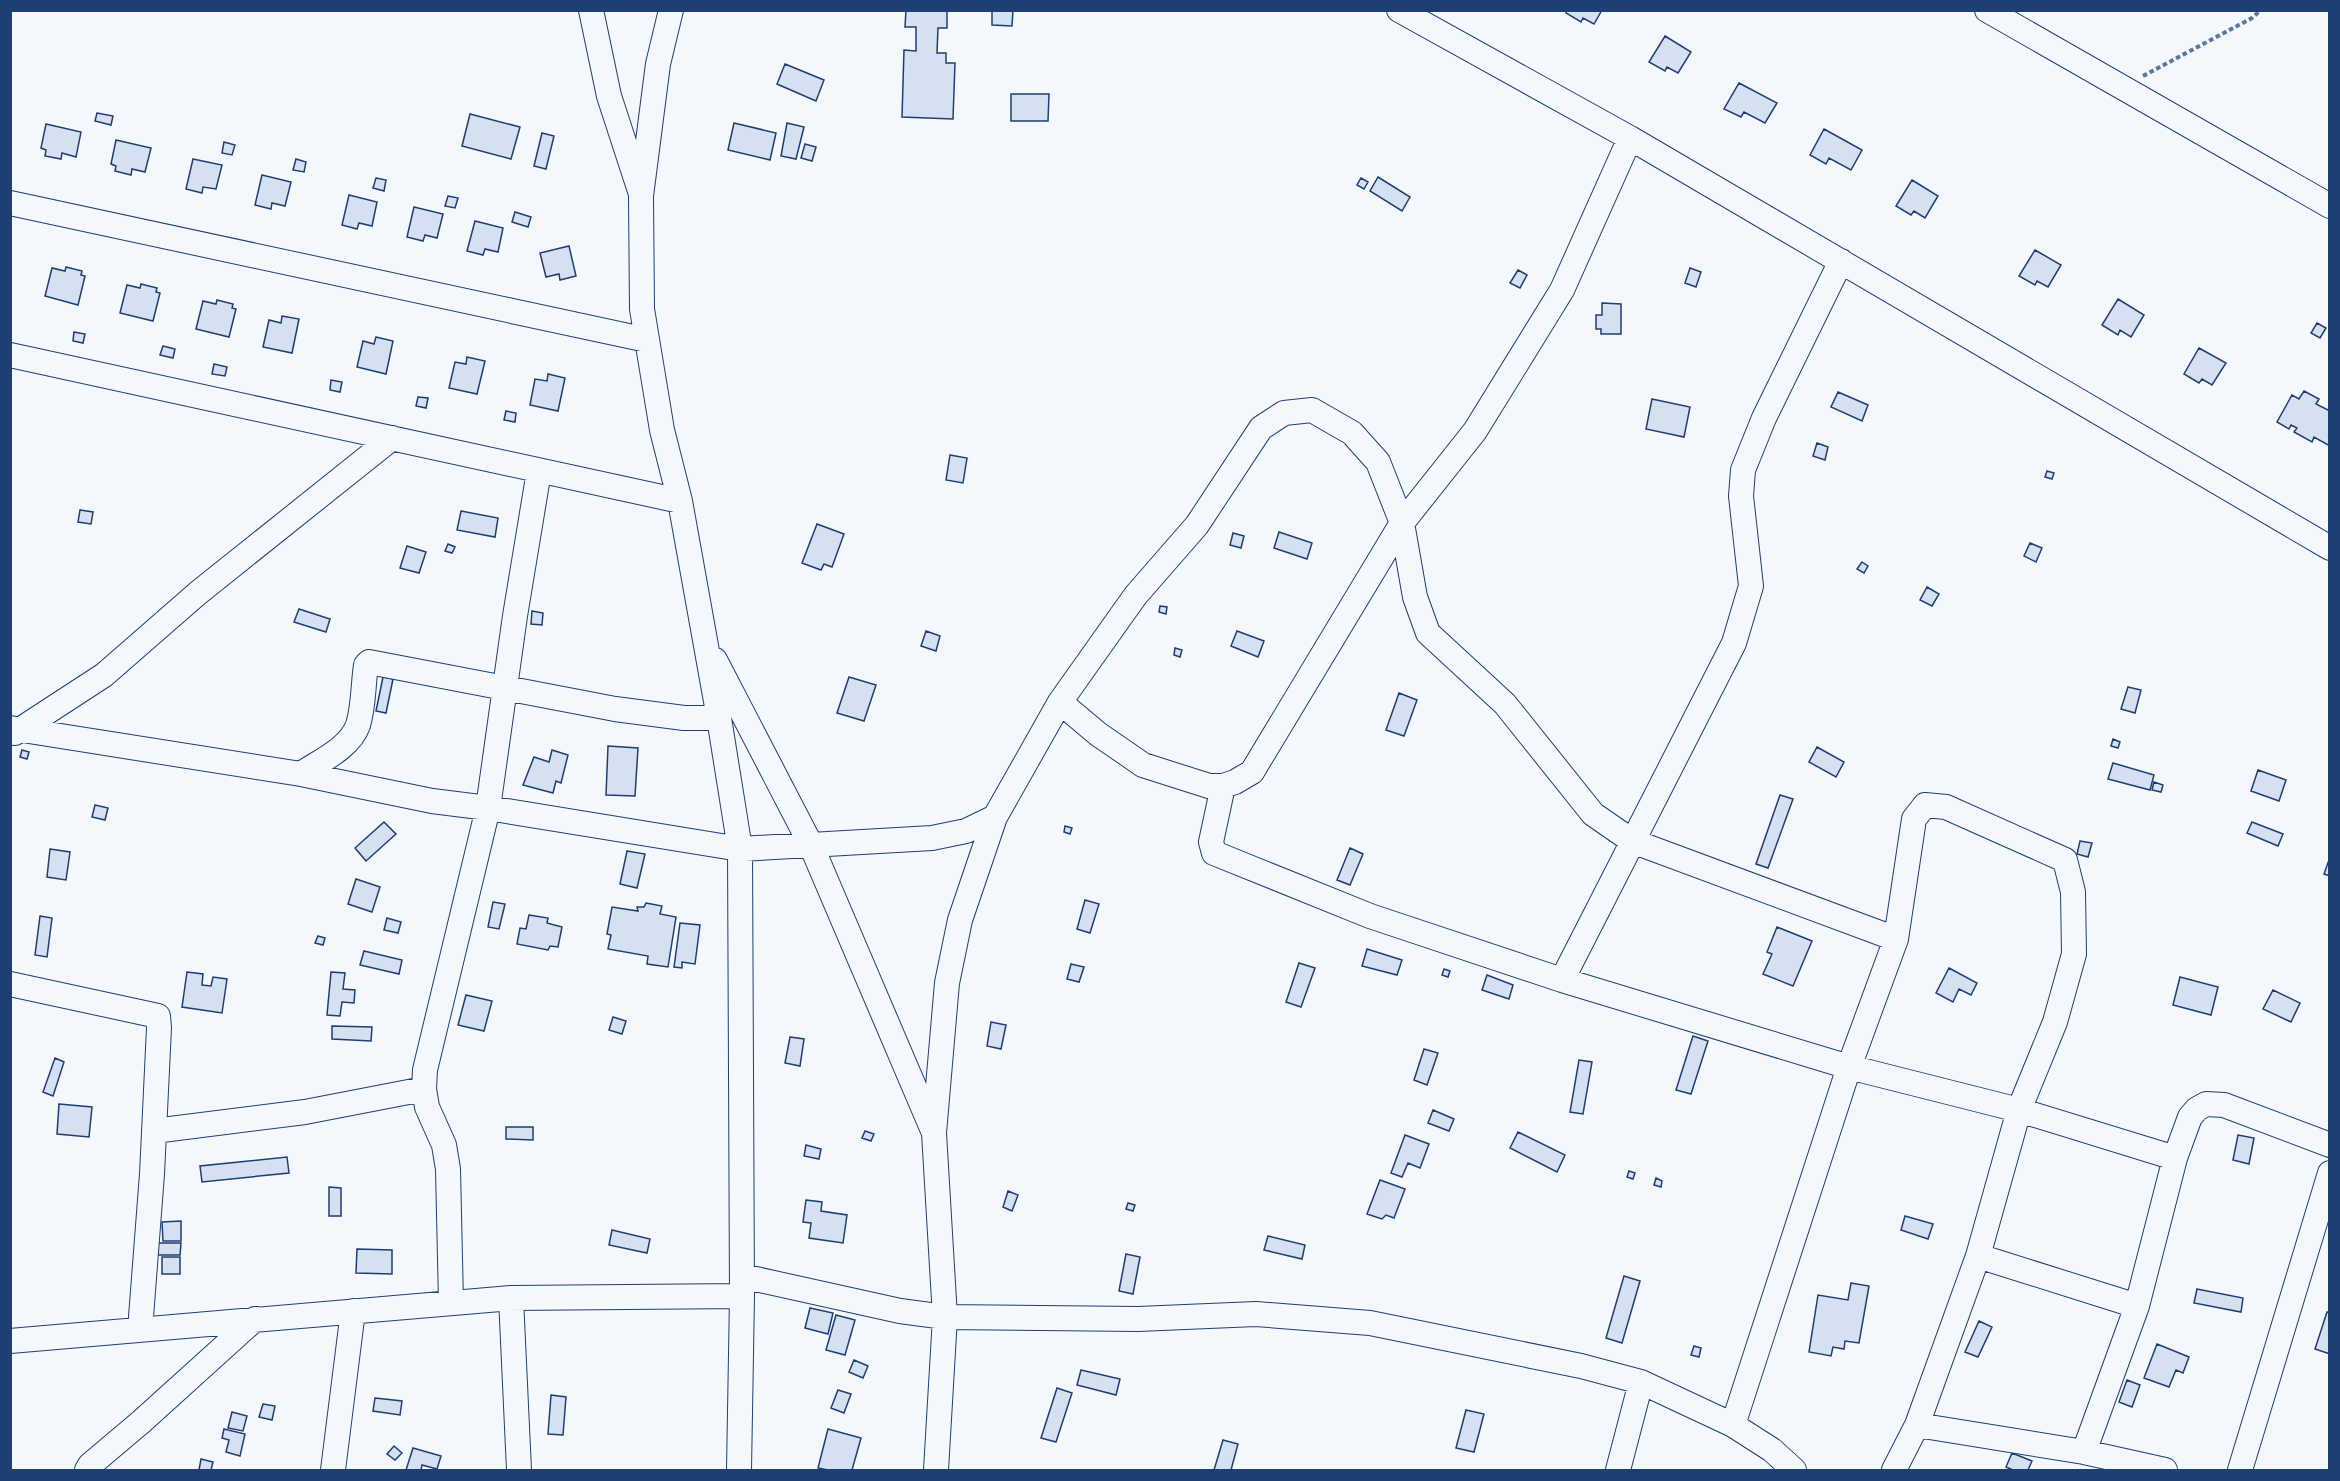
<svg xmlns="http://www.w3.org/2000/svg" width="2340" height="1481" viewBox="0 0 2340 1481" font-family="Cabin,sans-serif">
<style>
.building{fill:#d5e0f0;stroke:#1d3f73;stroke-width:1.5}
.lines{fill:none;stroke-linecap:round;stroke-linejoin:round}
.minor-casing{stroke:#1d3f73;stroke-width:26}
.path{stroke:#5e769c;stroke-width:4;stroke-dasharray:4.5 3;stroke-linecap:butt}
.minor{stroke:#f4f7fb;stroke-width:24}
</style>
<rect width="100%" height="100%" fill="#f4f7fb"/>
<path class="building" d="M906,10h41v18h-9l-1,25h9v10h9l-2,56 -51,-2 2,-67 12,1v-24h-11z
M992,10h21l-1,16 -20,-1z
M1567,10h35l-8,14 -11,-6 -2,4 -15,-9z
M1665,36l26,16 -13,21 -11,-6 -2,4 -16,-9z
M785,64l39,16 -8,21 -39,-17z
M1739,83l38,20 -12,20 -21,-11 -3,5 -17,-8z
M1011,94h38l-1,27h-37z
M97,113l16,3 -2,9 -16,-4z
M470,114l50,13 -9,32 -49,-13z
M734,123l42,10 -6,27 -42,-10z
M787,123l17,4 -8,32 -15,-3z
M46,124l35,8 -5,25 -14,-4 -1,6 -16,-3 1,-6 -5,-2z
M1824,129l38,21 -11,20 -22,-12 -3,6 -16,-9z
M542,133l12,3 -8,33 -12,-3z
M116,140l35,8 -6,24 -13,-3 -1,6 -16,-4 1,-5 -5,-2z
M224,142l11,3 -3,10 -10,-2z
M805,144l11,3 -4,14 -11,-3z
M193,159l29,6 -6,24 -13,-2 -1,6 -16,-4z
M296,159l10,3 -2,10 -11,-2z
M262,175l29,7 -6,24 -13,-3 -1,6 -16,-4z
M1378,177l32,20 -8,14 -32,-20z
M376,178l10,2 -2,11 -11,-3z
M1361,178l7,4 -4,7 -7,-4z
M1912,180l26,16 -13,22 -11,-7 -3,4 -15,-9z
M349,195l28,7 -5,24 -13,-3 -2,6 -15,-4z
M448,196l10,2 -3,10 -10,-2z
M414,207l29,7 -6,24 -12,-3 -2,6 -16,-4z
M515,212l16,5 -3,10 -16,-5z
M475,221l28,7 -5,24 -13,-3 -2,6 -16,-4z
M569,246l7,30 -16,4 -1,-6 -13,3 -6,-24z
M2035,250l26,15 -13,22 -11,-6 -2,4 -16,-9z
M66,267l16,4 -1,4 4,1 -7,29 -33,-9 7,-28 13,3z
M1690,268l11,4 -5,15 -11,-4z
M1518,270l9,5 -7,13 -10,-5z
M141,284l16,4 -1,4 4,1 -7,28 -33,-8 7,-28 13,3z
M2118,299l26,16 -13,22 -11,-7 -2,5 -16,-10z
M217,300l16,4 -1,4 4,1 -7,28 -33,-8 7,-28 13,3z
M1602,303l19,1v30h-20v-5h-5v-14h6z
M282,316l17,3 -7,34 -29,-6 6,-27 12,3z
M2317,323l9,5 -6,10 -9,-5z
M74,332l11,2 -2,9 -10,-2z
M376,337l17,4 -7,33 -29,-7 6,-26 11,3z
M163,346l12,3 -2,9 -13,-3z
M2199,348l27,15 -14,22 -10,-6 -3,4 -15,-9z
M467,357l18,4 -8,33 -28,-6 6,-26 11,2z
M214,364l13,3 -2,9 -13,-2z
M548,374l17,4 -7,33 -28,-6 5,-26 12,2z
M331,380l11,2 -2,10 -10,-2z
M2304,391l15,8 -3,5 14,7v35l-16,-9 -2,5 -18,-10 3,-4 -6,-3 -2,4 -12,-7 15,-27 7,4z
M1838,392l30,13 -6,16 -31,-14z
M418,397l10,1 -2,10 -10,-2z
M1652,399l38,8 -6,30 -38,-8z
M506,411l10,2 -1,9 -11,-2z
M1817,443l11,4 -3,13 -12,-4z
M950,455l17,3 -4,25 -17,-3z
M2047,471l7,2 -2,6 -7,-2z
M80,510l13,2 -2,12 -13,-2z
M461,511l37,7 -3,19 -38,-7z
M817,524l27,10 -12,33 -8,-3 -3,6 -19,-7z
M1279,532l33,11 -5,16 -33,-11z
M1233,533l11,3 -3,12 -11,-3z
M2030,543l12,5 -6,14 -12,-6z
M448,544l7,3 -3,6 -7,-2z
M407,546l19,6 -7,21 -19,-5z
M1862,562l6,4 -4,7 -7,-4z
M1927,587l12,7 -7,12 -12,-6z
M1160,606l7,1 -1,7 -7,-2z
M299,609l31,10 -4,13 -32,-10z
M532,611l11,2 -1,12 -11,-1z
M926,631l14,5 -4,15 -15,-5z
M1237,631l27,10 -6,16 -27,-11z
M1175,648l7,2 -2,7 -6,-2z
M383,677l10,2 -7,34 -10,-2z
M849,677l27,8 -12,36 -27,-8z
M2128,687l13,3 -6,23 -14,-4z
M1399,693l18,7 -13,36 -18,-6z
M2113,739l7,3 -2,6 -7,-2z
M608,746l30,2 -3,48 -29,-1z
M1817,747l27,15 -8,15 -27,-15z
M22,750l7,2 -2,7 -7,-2z
M552,750l16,5 -7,28 -5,-2 -3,12 -30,-8 11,-28 15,5z
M2113,763l41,12 -4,15 -42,-11z
M2258,770l28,10 -7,21 -28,-10z
M2154,782l9,3 -2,7 -9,-2z
M1780,795l13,4 -25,69 -12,-4z
M95,805l13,3 -3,12 -13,-3z
M384,822l12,12 -30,27 -11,-13z
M2252,822l31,12 -5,12 -31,-13z
M1065,826l7,2 -2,6 -6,-2z
M2080,841l12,2 -4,14 -11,-3z
M1350,848l13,6 -13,31 -13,-5z
M50,849l20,3 -4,28 -19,-3z
M627,851l18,3 -8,34 -17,-4z
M2329,860h1v16l-6,-2z
M356,879l24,8 -8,25 -24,-8z
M1085,900l14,4 -9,29 -13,-4z
M493,902l12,2 -6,25 -11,-2z
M646,903l16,3 -2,8 16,3 -8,50 -21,-3 1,-8 -40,-7 3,-14 -4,-1 5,-27 26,4 -1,-4h7z
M529,915l19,3 -1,5 15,4 -4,20 -8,-1 -2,4 -31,-6 3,-16 6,1z
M40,916l12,2 -5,39 -12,-2z
M387,918l14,4 -3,11 -14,-3z
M680,923l20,2 -5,39 -13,-2v6l-8,-1z
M1777,927l35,14 -19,45 -30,-12 9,-20 -5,-2z
M318,936l7,2 -2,7 -8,-2z
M1367,949l35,11 -5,15 -35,-9z
M364,951l38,9 -3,14 -39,-9z
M1299,963l16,5 -14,39 -15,-5z
M1071,964l13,3 -5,15 -12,-3z
M1949,968l28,15 -6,12 -12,-6 -6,13 -17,-9z
M1444,969l6,2 -2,6 -6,-2z
M187,972l16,2 -1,11 9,1 2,-9 14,2 -5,34 -40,-6z
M331,972l14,1 -2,16 12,1 -1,13 -12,-1 -2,14 -13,-1z
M1487,975l26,10 -4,14 -27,-9z
M2180,977l38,10 -7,28 -38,-10z
M2273,990l27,13 -9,19 -28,-13z
M466,995l26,6 -8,30 -26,-6z
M613,1017l13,4 -4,13 -13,-4z
M991,1022l15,3 -5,24 -14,-3z
M332,1026l40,1 -1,14 -39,-2z
M1693,1036l15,5 -17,53 -15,-4z
M790,1037l14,2 -4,27 -15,-3z
M1424,1049l14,4 -11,32 -13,-5z
M55,1058l9,4 -11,34 -10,-4z
M1579,1060l13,2 -9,52 -13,-2z
M59,1104l33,3 -3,30 -32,-3z
M1433,1110l21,9 -5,12 -21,-8z
M506,1127h27v13l-27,-1z
M865,1131l9,3 -3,7 -9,-3z
M1518,1132l47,23 -8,17 -47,-24z
M1405,1135l24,9 -9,24 -12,-5 -6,14 -11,-4z
M2238,1135l16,3 -5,26 -16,-4z
M806,1145l15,4 -2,10 -15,-3z
M287,1157l2,16 -87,9 -2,-16z
M1629,1171l6,2 -2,6 -6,-2z
M1656,1178l6,3 -1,6 -7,-2z
M1380,1180l25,9 -11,29 -8,-3 -4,4 -15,-5z
M329,1187l12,1v28h-12z
M1008,1191l10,4 -6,16 -9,-4z
M806,1200l16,2 -1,9 26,4 -4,28 -34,-5 2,-15 -8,-1z
M1128,1203l7,2 -2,6 -7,-2z
M1905,1216l28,8 -5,15 -27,-9z
M181,1221v20h-18l-1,-19z
M612,1230l38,9 -3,14 -38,-8z
M1268,1236l37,9 -3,14 -38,-9z
M153,1243h28l-1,12h-27z
M357,1249l35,1v24l-36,-1z
M1126,1254l14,3 -7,37 -14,-3z
M162,1257h18v17h-18z
M1624,1276l16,5 -18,62 -16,-5z
M1851,1283l18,3 -10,57 -14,-2 -1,8 -11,-2 -2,9 -22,-4 9,-57 30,5z
M2197,1289l46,9 -2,14 -47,-9z
M810,1308l23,5 -5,21 -23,-6z
M2327,1312l3,1v41l-15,-5z
M836,1315l19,5 -10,35 -19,-5z
M1979,1321l13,6 -14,30 -13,-5z
M2157,1344l32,13 -6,16 -7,-3 -7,17 -25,-9z
M1694,1346l7,2 -2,9 -8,-2z
M854,1360l14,6 -5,12 -14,-6z
M1081,1370l39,9 -4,16 -39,-10z
M2127,1380l13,5 -8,22 -13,-5z
M1057,1388l15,5 -16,49 -15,-4z
M838,1390l13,4 -7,19 -13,-5z
M551,1395l15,2 -3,38 -15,-1z
M375,1398l27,3 -2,14 -27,-4z
M263,1404l12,2 -3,14 -13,-3z
M1466,1410l18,4 -10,38 -18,-4z
M232,1412l15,4 -4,15 -15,-3z
M224,1429l21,5 -5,22 -14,-4 3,-12 -7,-2z
M828,1429l33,9 -9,32h-24l-10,-2z
M1223,1440l15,4 -7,26h-17z
M394,1446l8,7 -7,7 -8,-6z
M413,1448l28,8 -4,13 -15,-4 -1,5h-15z
M2012,1453l20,8 -4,9h-15l-7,-3z
M201,1459l12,3 -2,8h-12z"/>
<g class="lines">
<defs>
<path id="minor" d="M591,10l18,86 31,95
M671,10l-13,54 -17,132 1,113 20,121 18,71 39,217 21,131 2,447 -3,174
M1399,10l231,128 700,410
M1987,10l343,196
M10,203l637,137
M10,355l670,146
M715,660l96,185 123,288 11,184 -9,153
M1060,702l38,32 45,31 66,21h14l12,-4 17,-10 150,-249 73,-92 87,-141 68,-152
M10,728l291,46 131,27 56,7 252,41 192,-11 34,-7 29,-14
M15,733l89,-58 94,-82 194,-155
M301,774c19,-13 49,-26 57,-49 6,-19 5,-41 8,-60l3,-3 246,47 69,9h35
M1223,786l-12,56 3,11 156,63 192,64 287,87 170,43 156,48
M1562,980l172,-337 17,-57 -10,-90 2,-26 21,-52 77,-157
M10,984l148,32 1,12 -7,146 -12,156
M154,1131l151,-19 119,-23
M934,1133l13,-150 13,-63 35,-103 65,-115 61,-86 15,-21 61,-70 64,-97 23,-15 28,-3 40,23 26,29 24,61 13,74 13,36 77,71 88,110 39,27 264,98
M1978,1256l159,50
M742,1276l158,35 45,6 193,2 118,-5 114,9 211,43 60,16 92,43 39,25 22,20
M511,1298l8,172
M451,1303l-3,-134 -4,-24 -17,-38 -3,-18 1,-19 63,-262 27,-192 24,-145
M10,1341l501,-43 231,-2
M1733,1425l116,-358 47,-128 18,-120 11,-14 21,2 119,53 8,32 1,62 -19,68 -36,88 -41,146 -61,169 -23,45
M1917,1425l167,27 81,18
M2084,1452l53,-146 38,-148 15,-41 7,-8 9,-5 18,1 106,40
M87,1470l3,-5 51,-43 114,-103
M333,1470l20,-159
M1618,1470l23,-88
M2240,1470l90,-297"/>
</defs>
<use href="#minor" class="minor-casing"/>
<path class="path" d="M2143,76l109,-58 9,-8"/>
<use href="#minor" class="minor"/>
</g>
<rect width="2340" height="1481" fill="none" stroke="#1d3f73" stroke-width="24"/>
</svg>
